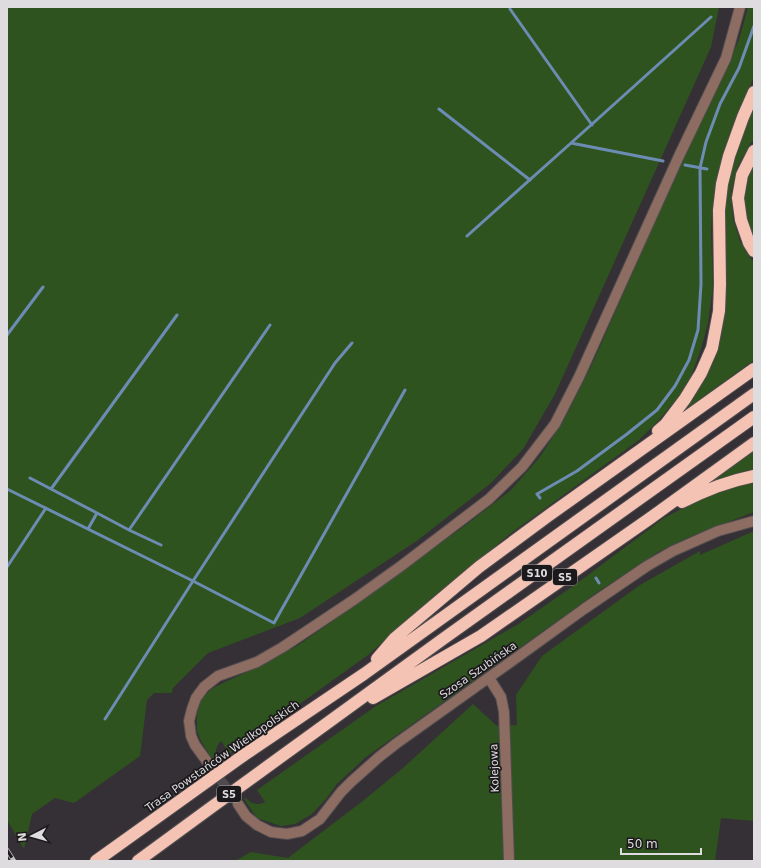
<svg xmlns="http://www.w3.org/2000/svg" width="761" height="868" viewBox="0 0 761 868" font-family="'DejaVu Sans',sans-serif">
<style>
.green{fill:#2f531f}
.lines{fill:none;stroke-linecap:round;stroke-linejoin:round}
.stream{stroke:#6c8cb3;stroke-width:3}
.minor-tunnel{stroke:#4e4a4e;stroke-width:10;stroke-dasharray:10 5;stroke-linecap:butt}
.minor-casing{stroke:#504c50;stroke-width:12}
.highway-casing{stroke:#504c50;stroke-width:14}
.minor{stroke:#8d6c61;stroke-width:10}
.highway{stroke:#f4c3b3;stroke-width:12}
.rail-casing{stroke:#c5c1c5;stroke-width:4.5}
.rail{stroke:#1b191b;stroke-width:3;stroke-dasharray:9;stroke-linecap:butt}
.labels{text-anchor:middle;stroke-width:3.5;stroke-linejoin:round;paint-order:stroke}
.shield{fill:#1b191b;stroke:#a4a2a4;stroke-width:1}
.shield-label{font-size:10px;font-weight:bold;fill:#dfdcdf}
.street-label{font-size:11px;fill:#dfdcdf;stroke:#1b191b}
</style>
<rect width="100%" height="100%" fill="#353035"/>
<path class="green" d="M7,7h712l-8,40 -156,347 -32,55 -32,34 -73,57 -118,78 -92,35 -35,35 -1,5h-18l-7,7 -7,56 -66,47 -19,-5 -23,16 -8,35 -17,-29z
M748,7h6v69l-31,79 -7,27 -4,29 -1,22 2,52 -5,38 -7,26 -9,25 -12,21 -21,25 -20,20 -129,94 -87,72 -55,49 -138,99 -9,-13c-6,6 -7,13 -3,21l-3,2 -14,-23 -4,-10v-17l3,-12 7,-9 6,-5 12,-6 39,-18 36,-20 41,-29 122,-88 47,-36 29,-33 24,-36 31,-62 81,-184 64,-136z
M754,107v33l-4,4 -12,22 -7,26 2,27 7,22 11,18 3,3v98l-69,50 15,-26 9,-17 14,-127 3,-51 12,-46z
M754,162v76c-14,-24 -11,-51 0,-76z
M754,448v21l-12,3 -32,10z
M754,480v32l-65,25 -31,15 -56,37 -236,168 -29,27 -11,15 -14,15 -17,10 -14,2 -24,-8 -13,-19 2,-1c5,6 12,8 19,4l-8,-12 119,-84 144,-83 56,-39 88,-66 36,-19 38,-14z
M754,531v290l-33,-3 -6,43h-480l16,-9 37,6 76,-58 39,-32 70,-64 24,22 20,-1 -1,-30 26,-39 98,-71 60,-34v4z"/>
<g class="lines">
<path class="stream" d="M510,9l82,116
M439,109l91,71
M571,143l140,-126
M685,165l22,4
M467,236l104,-93 92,18
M7,335l36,-48
M30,478l21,11
M7,489l186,92 81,42 131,-233
M540,498l-3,-4 40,-23 50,-37 30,-24 18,-24 14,-26 9,-30 3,-46 -1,-116 6,-26 14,-38 19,-36 15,-42
M97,513l32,17 141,-205
M88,529l9,-16 -46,-24 126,-174
M129,530l32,15
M7,567l39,-59
M596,578l3,5
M105,719l88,-138 142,-218 17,-20"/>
<path class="minor-tunnel" d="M212,768l26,36"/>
<defs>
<path id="minor" d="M489,678l12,19 3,15 5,149
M211,767l-16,-22 -4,-9 -1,-8 -1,-7 3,-12 4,-11 8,-11 14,-11 39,-14 26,-15 72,-48 46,-33 88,-67 33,-32 33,-43 24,-47 100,-221 47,-98 14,-51
M238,804l8,12 11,9 14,7 16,2 15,-3 18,-12 21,-27 10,-10 28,-25 18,-14 115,-82 72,-52 63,-43 26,-15 45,-20 36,-10"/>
<path id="highway" d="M754,151l-12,24 -4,23 3,22 8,23 5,8
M658,431l8,-7 19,-25 16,-26 11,-25 7,-37 1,-27 -1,-74 3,-26 7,-28 14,-39 11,-25
M682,502c23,-12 47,-21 72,-26
M377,659l18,-21 84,-71 69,-51 206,-147
M373,698l108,-62 168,-117 105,-76
M96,861l148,-106 120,-81 390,-280
M138,861l71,-52 234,-170 311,-222"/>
</defs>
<use href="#minor" class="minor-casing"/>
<use href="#highway" class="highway-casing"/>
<use href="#minor" class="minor"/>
<use href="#highway" class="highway"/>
<defs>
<path id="rail" d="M7,850l7,11"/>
</defs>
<use href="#rail" class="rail-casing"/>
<use href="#rail" class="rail"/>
</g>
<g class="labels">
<g class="shield">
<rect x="522" y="565" width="30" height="16" rx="3"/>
<rect x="553" y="569" width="24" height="16" rx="3"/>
<rect x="217" y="786" width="24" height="16" rx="3"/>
</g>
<g class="shield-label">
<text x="537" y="577">S10</text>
<text x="565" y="581">S5</text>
<text x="229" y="798">S5</text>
</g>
<g class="street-label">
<text transform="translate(478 670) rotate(-35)" y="4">Szosa Szubińska</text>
<text transform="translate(222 756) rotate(-35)" y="4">Trasa Powstańców Wielkopolskich</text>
<text transform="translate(494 768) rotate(-92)" y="4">Kolejowa</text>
</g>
</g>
<rect width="761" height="868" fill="none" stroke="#dfdcdf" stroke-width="16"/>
<g transform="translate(32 836) rotate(264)" stroke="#1b191b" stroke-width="3" paint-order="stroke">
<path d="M0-3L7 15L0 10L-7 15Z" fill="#dfdcdf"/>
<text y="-6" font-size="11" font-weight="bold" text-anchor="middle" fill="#dfdcdf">N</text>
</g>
<path d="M621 848v6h80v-6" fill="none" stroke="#dfdcdf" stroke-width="2"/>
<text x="627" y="848" font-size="12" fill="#dfdcdf" stroke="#1b191b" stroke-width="3" paint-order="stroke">50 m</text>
</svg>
